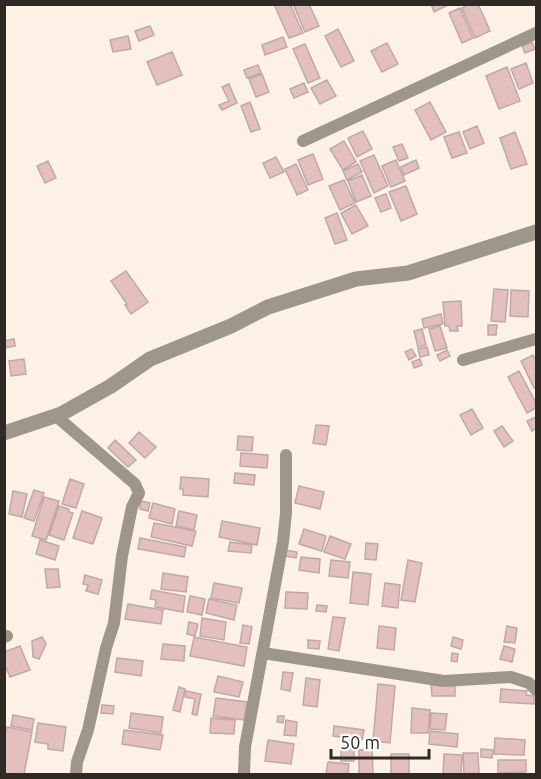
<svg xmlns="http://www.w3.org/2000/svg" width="541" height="779" viewBox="0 0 541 779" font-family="Ubuntu,sans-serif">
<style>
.building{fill:#e3bfbe;stroke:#bfa9a8;stroke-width:1.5}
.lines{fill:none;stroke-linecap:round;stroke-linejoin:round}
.minor{stroke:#9e968a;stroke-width:12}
.tertiary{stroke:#9e968a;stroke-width:15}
</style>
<rect width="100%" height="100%" fill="#fdf0e5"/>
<path class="building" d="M274,4h16l13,29 -14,5z
M293,4h16l10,22 -14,6z
M431,4h19l-16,8z
M469,4h9l12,27 -15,7 -13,-30z
M460,8l13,30 -11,5 -13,-30z
M150,26l4,9 -15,6 -4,-10z
M338,29l16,32 -13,6 -16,-31z
M128,36l3,13 -18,3 -3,-12z
M283,37l4,10 -22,8 -3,-10z
M532,42l3,7 -10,4 -3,-7z
M387,43l11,21 -16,8 -11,-21z
M305,44l15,34 -12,5 -15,-34z
M172,52l10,23 -25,10 -10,-23z
M526,63l7,20 -14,6 -8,-20z
M258,65l3,8 -14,5 -3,-8z
M507,67l13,34 -21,8 -13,-33z
M262,74l7,18 -13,5 -7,-18z
M327,80l9,16 -16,8 -9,-16z
M304,83l4,9 -14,6 -4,-9z
M229,84l8,19 -15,7 -3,-5 10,-4 -7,-14z
M250,102l10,27 -9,3 -10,-26z
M430,102l16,30 -15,8 -16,-30z
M477,126l7,17 -14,6 -7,-17z
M363,131l9,18 -15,8 -9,-19z
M459,132l8,21 -15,5 -8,-21z
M515,132l12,32 -16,5 -11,-31z
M344,141l12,21 -13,8 -13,-21z
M402,144l6,14 -9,3 -6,-14z
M313,154l10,25 -15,6 -10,-25z
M374,155l14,31 -14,7 -14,-32z
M276,157l8,15 -14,6 -7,-15z
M396,160l9,21 -14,6 -9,-21z
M416,160l3,8 -15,7 -3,-8z
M48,161l8,17 -11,5 -8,-17z
M296,164l12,26 -11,5 -12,-26z
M358,164l4,8 -15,8 -4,-9z
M362,175l9,21 -15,6 -8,-21z
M344,180l11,23 -15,7 -11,-24z
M406,186l11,28 -16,7 -12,-29z
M386,194l5,14 -10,4 -6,-14z
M356,205l12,21 -16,8 -11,-21z
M337,213l10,27 -12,4 -10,-26z
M126,271l22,31 -17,12 -6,-9 2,-1 -16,-23z
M494,289l14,1 -3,32 -14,-1z
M511,290l18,1 -1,26 -18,-1z
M461,301l1,25h-5l1,5h-8l-1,-5h-4l-2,-24z
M441,314l2,10 -19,4 -2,-9z
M488,325h9l-1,10h-8z
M440,326l7,22 -12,3 -6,-22z
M422,329l4,16 -8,2 -4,-16z
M14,339l1,7 -11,2v-7z
M427,347l2,8 -9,2 -2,-8z
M412,349l4,7 -7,4 -4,-8z
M447,350l3,6 -10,5 -3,-6z
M533,355l3,6v26l-2,1 -13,-27z
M24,359l2,15 -15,2 -2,-15z
M420,359l2,6 -8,3 -2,-6z
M519,371l17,32v5l-9,5 -19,-36z
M472,409l11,19 -12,7 -11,-20z
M536,417v11l-4,3 -5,-10z
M316,425l13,1 -3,19 -13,-2z
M502,426l11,15 -9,6 -10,-16z
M139,432l17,15 -11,11 -16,-15z
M238,436l15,1 -1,14 -15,-1z
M115,440l21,20 -8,7 -20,-19z
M241,453l27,2 -1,13 -27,-2z
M235,473l20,2 -1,10 -20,-2z
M181,477l28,2 -1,18 -25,-2v-6h-3z
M70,479l14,5 -8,24 -14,-4z
M299,486l25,6 -4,17 -25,-6z
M34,490l10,3 -10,28 -10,-3z
M13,491l14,3 -5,23 -13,-3z
M44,497l15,4 -13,39 -14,-4z
M141,501l9,2 -2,8 -8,-2z
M153,503l22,6 -3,15 -23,-6z
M59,506l10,3v3l4,1 -9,27 -15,-5z
M82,511l20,7 -9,26 -20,-6z
M179,511l18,4 -3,15 -18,-4z
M222,521l38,7 -3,17 -38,-8z
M154,523l42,8 -4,15 -41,-9z
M304,529l22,7 -4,15 -23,-7z
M330,536l21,8 -6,15 -21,-7z
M140,538l46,9 -2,10 -46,-8z
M40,540l19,6 -4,14 -19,-6z
M230,542l22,3 -1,8 -23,-2z
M366,543l12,1 -2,16 -11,-1z
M285,550l12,2 -1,6 -12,-2z
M301,557l19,2 -1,14 -20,-3z
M331,560l19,2 -2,16 -19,-2z
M408,560l14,3 -7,39 -14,-2z
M45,569h13l2,18 -13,1z
M353,572l18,2 -3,31 -18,-2z
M163,573l25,4 -2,15 -25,-3z
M85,575l17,5 -4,14 -12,-3 2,-6 -5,-1z
M214,583l28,5 -3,15 -28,-5z
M385,583l15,2 -2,23 -16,-2z
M152,590l33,6 -2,16 -28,-5 1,-7 -6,-1z
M286,592l22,1 -1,16 -22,-1z
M190,596l15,3 -3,16 -15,-3z
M209,599l28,6 -3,15 -28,-7z
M128,604l35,6 -2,14 -36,-5z
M317,605l10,1 -1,6 -10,-1z
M333,617l12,1 -6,33 -11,-2z
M202,618l24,4 -2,18 -24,-4z
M189,622l9,2 -3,12 -8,-2z
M243,625l9,2 -3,17 -9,-1z
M379,626l17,2 -2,22 -17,-2z
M507,626l10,2 -2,15 -11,-1z
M42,637l4,7 -7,15 -6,-2 -1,-16z
M194,637l53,10 -3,19 -54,-10z
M453,637l10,3 -2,9 -10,-3z
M308,640l12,1 -1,8 -11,-1z
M163,644l22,2 -1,15 -23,-2z
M20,646l10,24 -20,7 -6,-14v-11z
M504,646l11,3 -3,13 -12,-3z
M452,653l6,1 -1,8 -6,-1z
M117,658l26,3 -2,15 -26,-4z
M283,672l10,1 -3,18 -9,-2z
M218,676l25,6 -4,15 -25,-5z
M306,678l14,2 -3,27 -14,-2z
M378,684l17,2 -5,57 -17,-2z
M431,685h24v11h-23z
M179,687l6,2 -5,23 -7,-2z
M501,689l26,2 -1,4 8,1v8l-34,-2z
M186,691l15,3 -4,21 -5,-1 3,-15 -10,-2z
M216,698l31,4 -3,18 -31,-4z
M102,705l12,1 -1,8 -12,-1z
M412,708l18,2 -2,23h-17z
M131,713l32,4 -2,16 -32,-5z
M431,713l16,1 -2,16 -15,-1z
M13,715l21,4 -2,11 -21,-4z
M278,716h6l-1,7 -6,-1z
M211,718l24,2 -1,14 -24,-1z
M286,720l11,2 -1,14 -12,-1z
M38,723l28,4 -3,24 -15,-2v-5l-13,-2z
M334,726l30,4 -2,10 -29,-4z
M7,727l25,5 -8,42h-20v-35z
M124,730l39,5 -3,15 -38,-6z
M430,731l28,3 -1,13 -28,-3z
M495,738l30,2 -1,15 -30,-1z
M268,740l26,4 -3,20 -26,-3z
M341,740l13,1v20h-13z
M372,749l1,25h-14v-24z
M481,749l12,1 -1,8 -11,-1z
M463,753h15l1,21h-15z
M391,754h18v20h-18z
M444,754l18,1 -1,19h-18z
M498,760h28v12l-28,1z
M328,762l21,2 -1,10h-22z"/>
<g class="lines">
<path class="minor" d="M303,141l233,-108
M463,360l73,-21
M56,416l79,68 4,9 -7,14 -10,49 -8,67 -8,25 -18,82 -11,32 -1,12
M4,637l3,-1
M263,653l181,28 67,-4 18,6 7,7
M244,774l1,-27 38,-205 3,-29v-58"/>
<path class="tertiary" d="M4,433l57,-19 50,-28 39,-27 81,-33 37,-19 88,-28 52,-6 128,-41"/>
</g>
<rect width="541" height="779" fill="none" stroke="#302a25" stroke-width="12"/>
<path d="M331 749v9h98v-9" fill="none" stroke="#302a25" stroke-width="3"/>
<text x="340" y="749" font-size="18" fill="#302a25" stroke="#ffffff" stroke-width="4.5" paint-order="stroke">50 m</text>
</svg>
